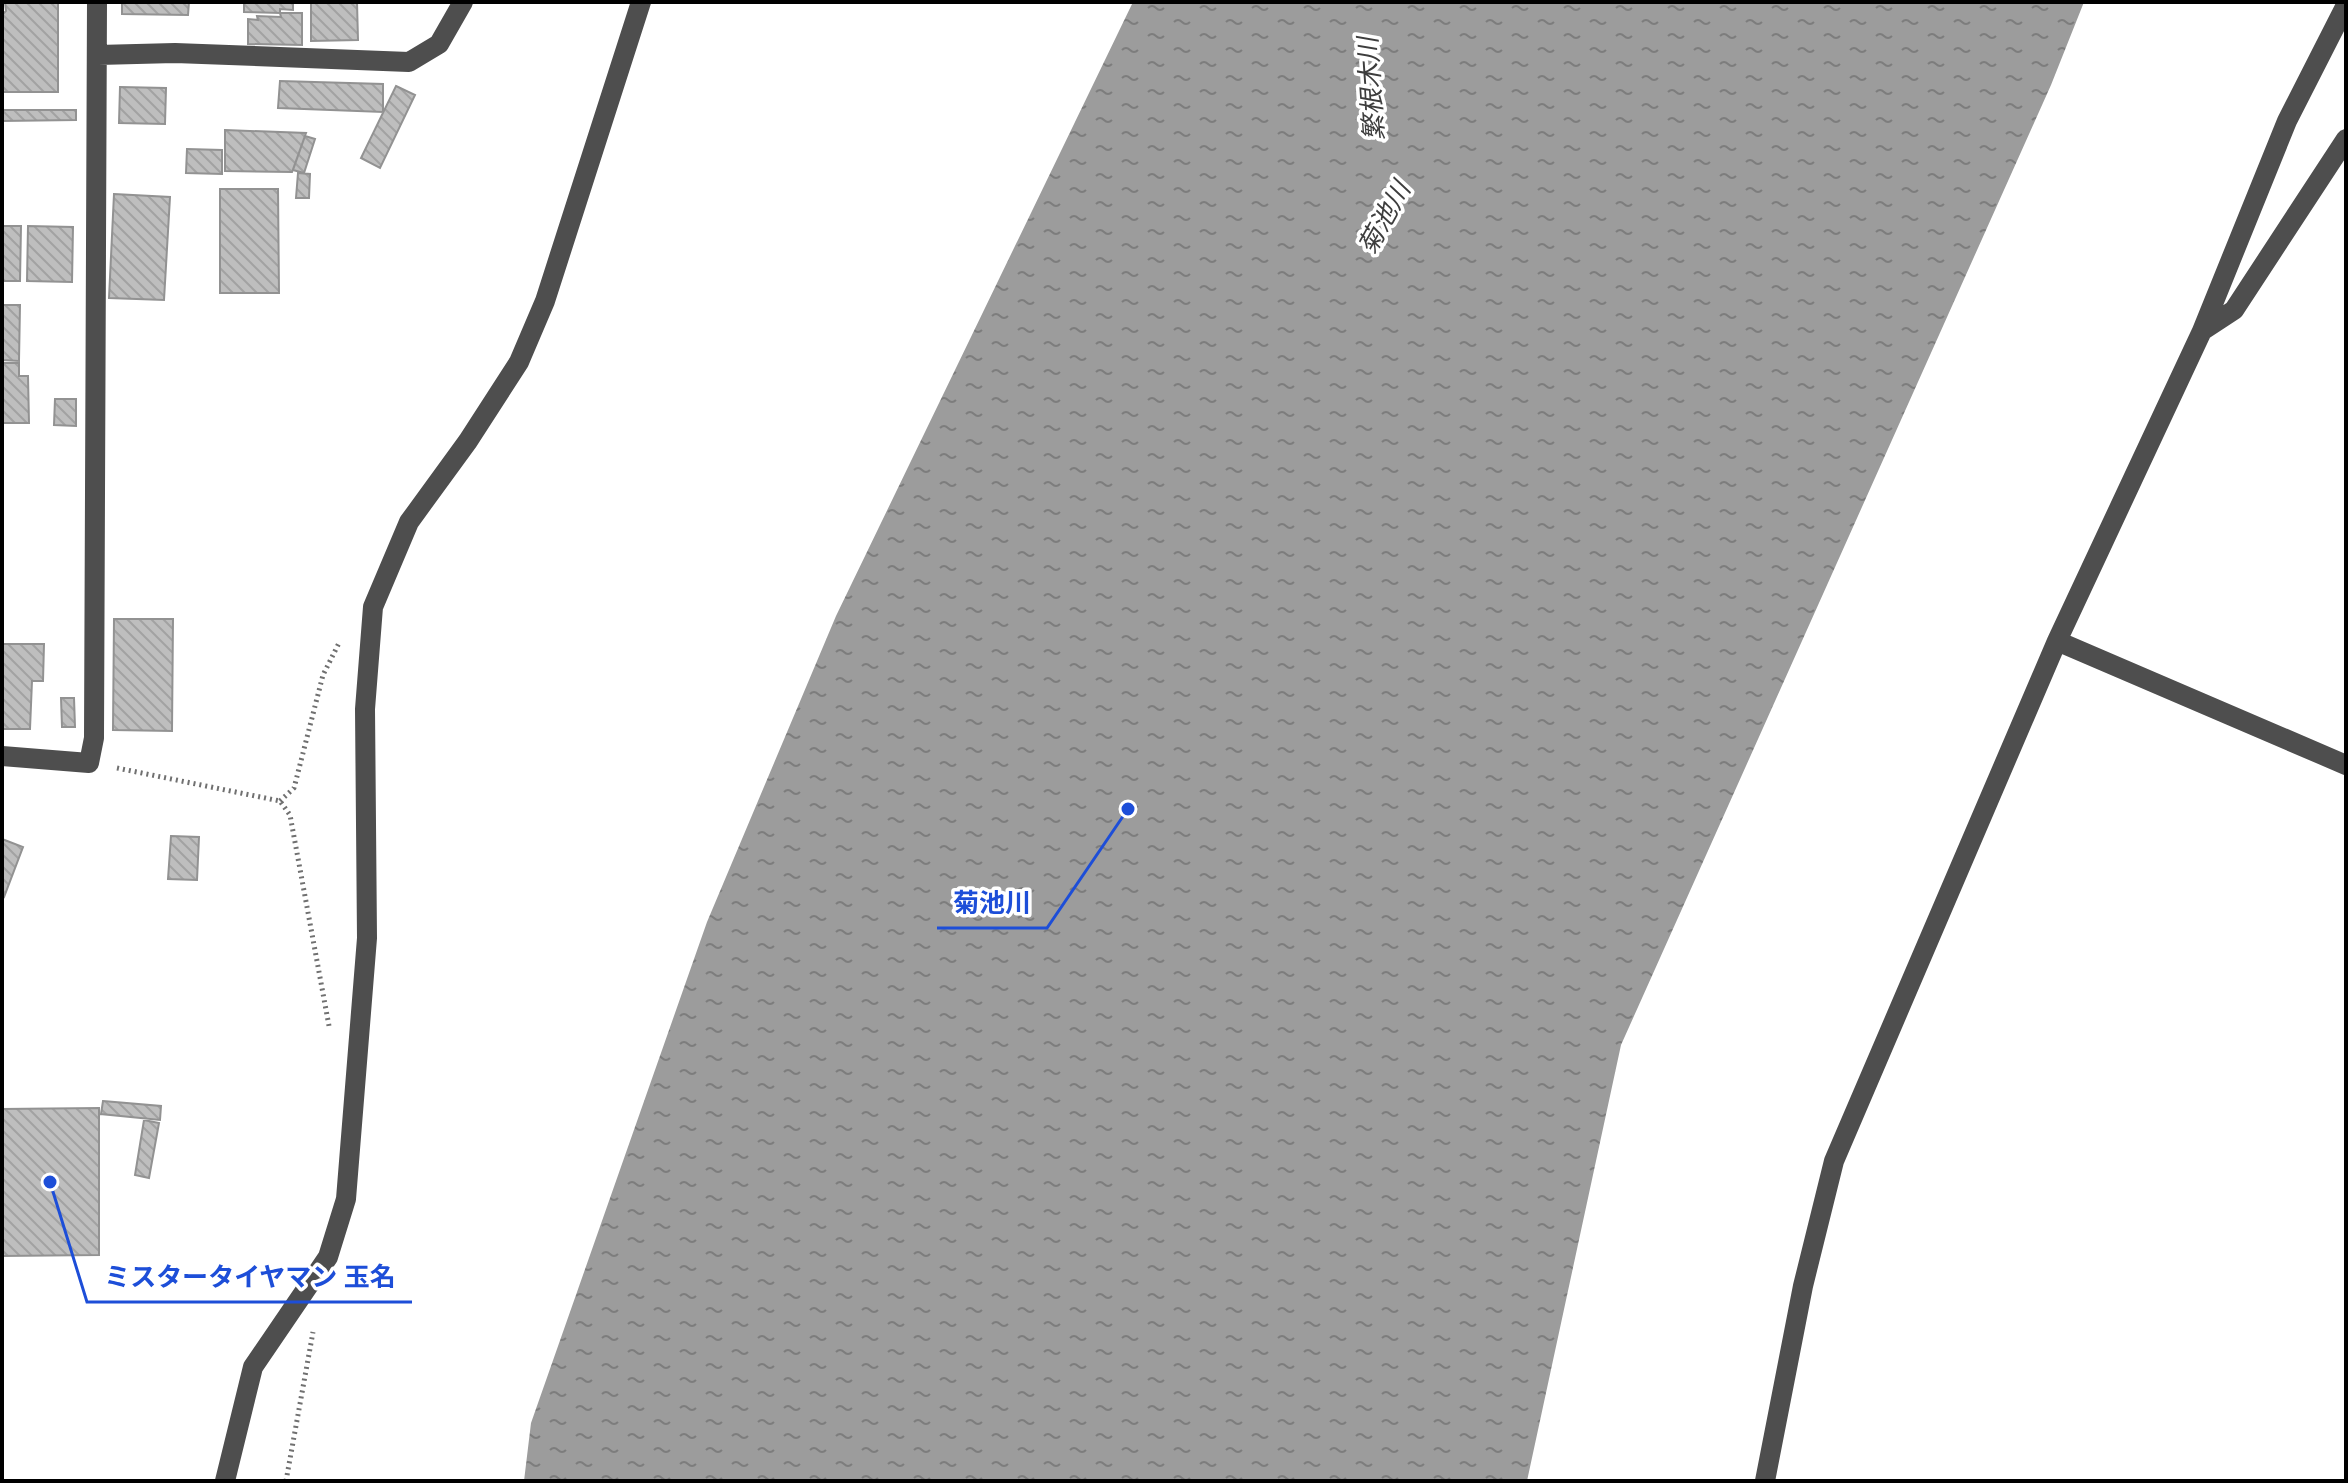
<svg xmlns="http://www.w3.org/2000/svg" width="2348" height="1483" viewBox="0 0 2348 1483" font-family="Overpass,'Noto Sans JP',sans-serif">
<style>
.water{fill:url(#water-ripples)}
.building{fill:url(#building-back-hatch);stroke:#929292;stroke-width:2}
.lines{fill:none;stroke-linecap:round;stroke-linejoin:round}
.path{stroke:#707070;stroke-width:5;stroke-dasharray:2 4;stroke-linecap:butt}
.minor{stroke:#4e4e4e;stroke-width:20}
.labels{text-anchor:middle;stroke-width:7;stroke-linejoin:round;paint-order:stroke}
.water-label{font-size:26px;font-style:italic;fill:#3d3d3d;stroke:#fff}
.leader{fill:none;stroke:#1d4ed8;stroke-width:3}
.callout-dot{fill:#1d4ed8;stroke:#fff;stroke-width:3}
.callout-label{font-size:26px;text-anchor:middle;font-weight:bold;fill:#1d4ed8;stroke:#fff;stroke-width:7;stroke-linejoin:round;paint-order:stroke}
</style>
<defs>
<pattern id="water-ripples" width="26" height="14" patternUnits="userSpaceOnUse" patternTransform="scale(2)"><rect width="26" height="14" fill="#9c9c9c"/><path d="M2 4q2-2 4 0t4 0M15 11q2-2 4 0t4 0" fill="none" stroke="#7d7d7d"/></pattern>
<pattern id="building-back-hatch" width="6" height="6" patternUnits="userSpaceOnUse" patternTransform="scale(2)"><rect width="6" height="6" fill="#bebebe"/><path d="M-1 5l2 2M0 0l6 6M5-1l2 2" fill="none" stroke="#a2a2a2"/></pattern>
</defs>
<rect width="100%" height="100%" fill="#fff"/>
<path class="water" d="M1133,2h951l-33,83 -430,960 -94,436h-1003l7,-58 176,-501 129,-306z"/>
<path class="building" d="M5,2h53v90h-55l-1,-77 4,-4z
M122,2h67l-1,13 -66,-1z
M244,2h49v8l-13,-1v4l-36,-1z
M311,2h46l1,38 -47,1z
M280,13h22v32l-54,-1v-25l10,1 -1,-4 24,1z
M280,81l103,3v28l-105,-4z
M396,86l19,9 -35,73 -19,-10z
M120,87l46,1 -1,36 -46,-1z
M2,110h74v10l-74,1z
M225,130l81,3 -14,39 -67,-1z
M305,136l10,3 -11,34 -11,-3z
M187,149l35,1v24l-36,-1z
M298,173l12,1 -1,24h-13z
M220,189h58l1,104h-59z
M114,194l56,3 -6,103 -55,-2z
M2,226h19l-1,55h-18z
M28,226l45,1 -1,55 -45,-1z
M2,305h18l-1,56 -17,-1z
M2,363h17v13h9l1,47h-27z
M55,399h21v27l-22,-1z
M114,619h59l-1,112 -59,-1z
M2,644h42l-1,37h-11l-2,48h-28z
M61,698h13l1,29h-13z
M171,836l28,1 -2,43 -29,-1z
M2,839l21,8 -19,50 -2,-1z
M103,1101l58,5 -1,14 -59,-6z
M99,1108v147l-97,1v-147z
M144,1120l15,3 -10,55 -14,-3z"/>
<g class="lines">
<path class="path" d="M117,768l163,33 10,14 39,211
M280,801l14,-13 29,-113 16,-32
M286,1481l27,-149"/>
<path class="minor" d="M98,55l77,-2 234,9 30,-18 24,-42
M2202,331l32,-21 112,-171
M2057,641l289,124
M2,756l87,7 5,-25 3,-736
M225,1481l28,-114 75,-110 18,-58 21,-261 -2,-229 8,-102 36,-85 59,-81 51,-79 26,-61 96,-299
M1765,1481l38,-195 31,-125 223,-520 145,-310 85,-210 59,-116"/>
</g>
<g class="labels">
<g class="water-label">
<text transform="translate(1371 89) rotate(-94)" y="9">繁根木川</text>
<text transform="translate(1384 218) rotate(-61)" y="9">菊池川</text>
</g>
</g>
<path class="leader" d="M1128 809L1047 928H937M50 1182L87 1302H412"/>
<g class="callout-dot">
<circle cx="1128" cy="809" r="8"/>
<circle cx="50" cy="1182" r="8"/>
</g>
<g class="callout-label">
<text x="992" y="912">菊池川</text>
<text x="250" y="1286">ミスタータイヤマン 玉名</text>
</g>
<rect width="2348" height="1483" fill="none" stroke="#000000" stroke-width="8"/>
</svg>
